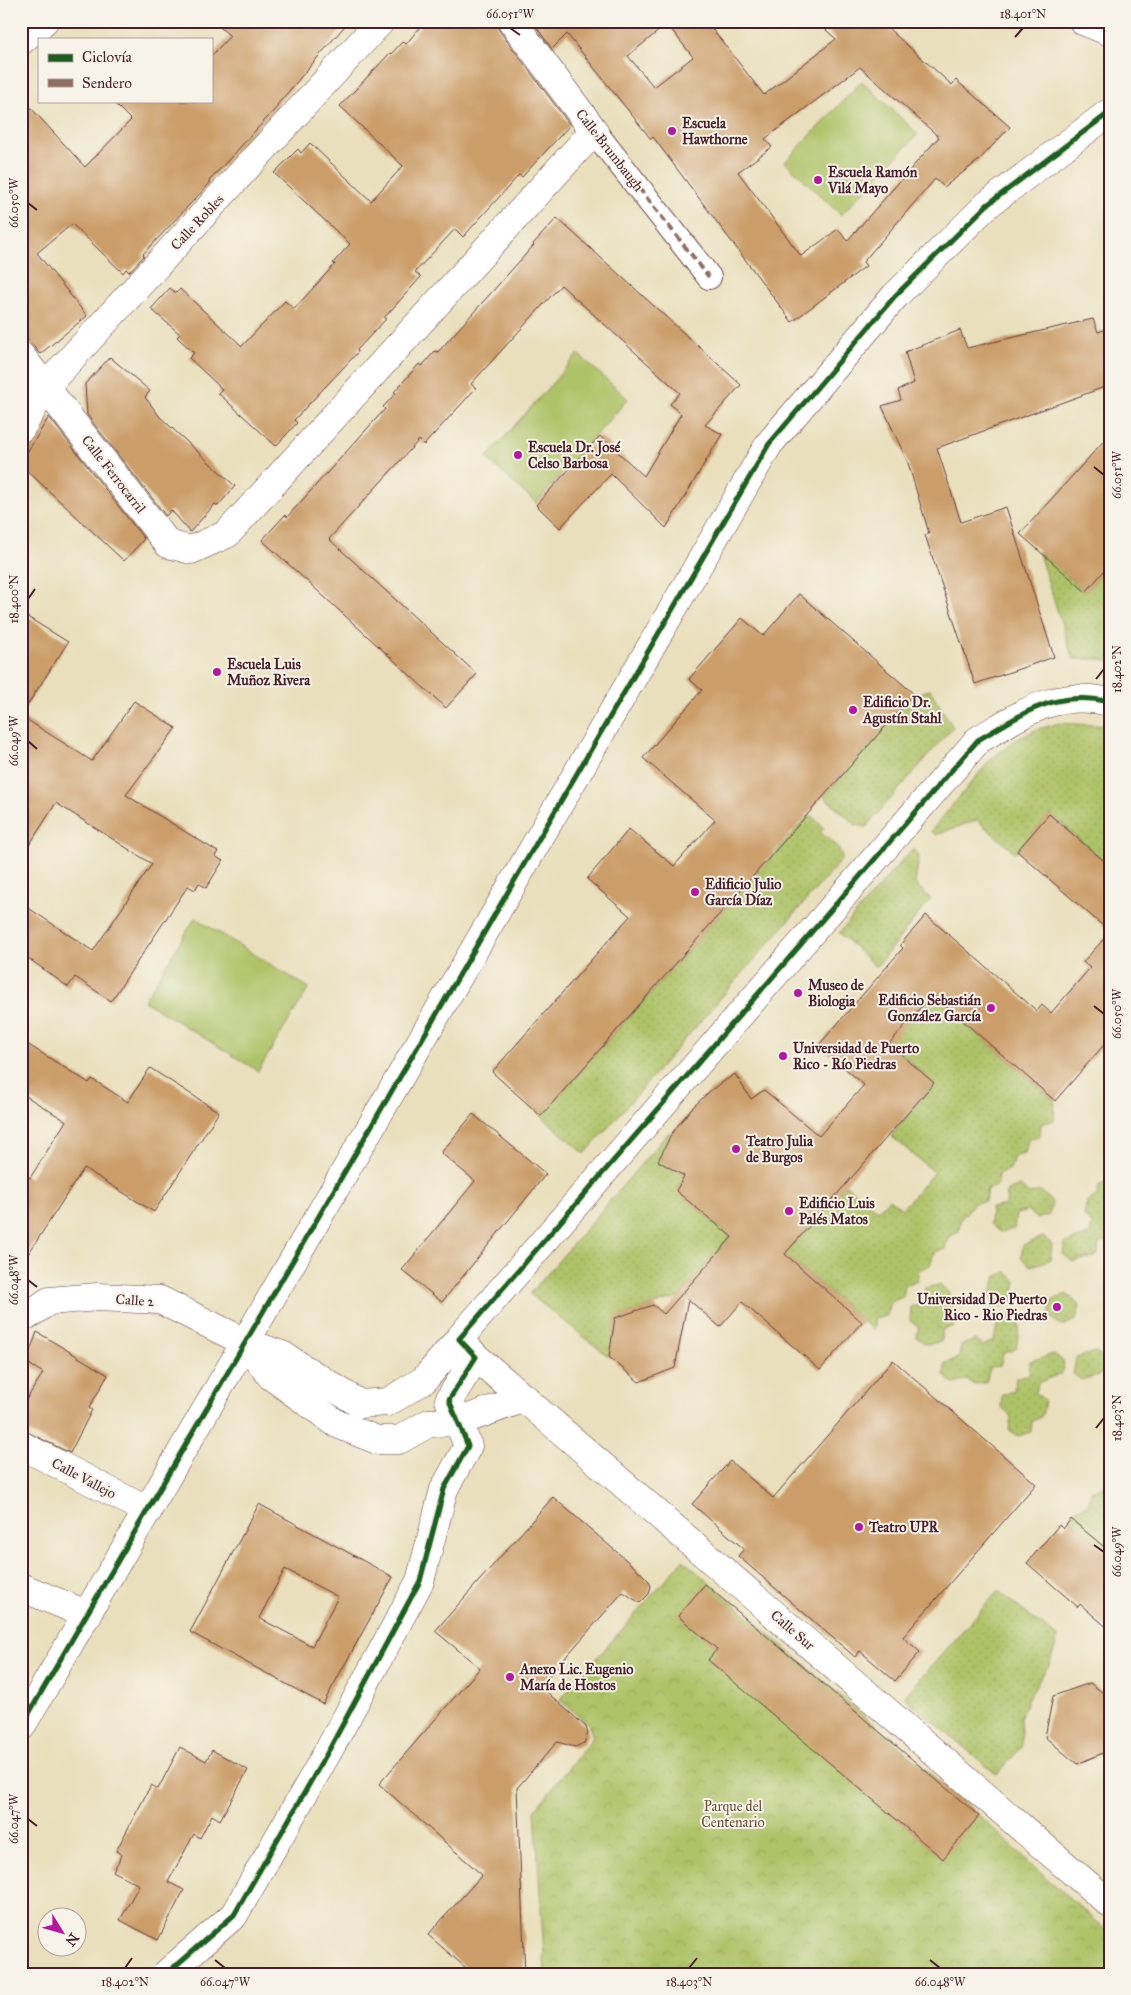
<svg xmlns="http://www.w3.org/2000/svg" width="1131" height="1995" viewBox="0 0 1131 1995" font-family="'IM FELL Great Primer',serif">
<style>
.grass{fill:url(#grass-dots);stroke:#7c7149}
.park{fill:url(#park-crowns);stroke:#7c7149}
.garden{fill:#aec367;stroke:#7c7149}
.building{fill:#cb9d69;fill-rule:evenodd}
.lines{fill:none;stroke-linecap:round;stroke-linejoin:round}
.pedestrian-casing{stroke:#623c41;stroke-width:26}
.minor-casing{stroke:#623c41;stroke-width:29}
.tertiary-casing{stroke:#623c41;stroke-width:29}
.pedestrian{stroke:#fff;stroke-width:24}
.minor{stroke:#fff;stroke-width:28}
.tertiary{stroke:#fff;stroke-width:28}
.quiet{stroke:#8d6e63;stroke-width:4;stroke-dasharray:8 4;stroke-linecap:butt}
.cycleway-casing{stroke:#f7f3e8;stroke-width:8}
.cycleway{stroke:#1b5e20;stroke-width:5}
.ticks{fill:none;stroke:#4a1f2b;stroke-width:2}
.poi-dot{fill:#b5179e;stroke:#f7f3e8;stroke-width:2}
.labels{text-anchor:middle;stroke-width:4;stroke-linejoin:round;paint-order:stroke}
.poi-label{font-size:14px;font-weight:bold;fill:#4a1f2b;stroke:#f7f3e8;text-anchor:start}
.street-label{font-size:14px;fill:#4a1f2b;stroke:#f7f3e8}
.park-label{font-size:14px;fill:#68503d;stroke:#f7f3e8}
.neatline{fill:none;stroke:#4a1f2b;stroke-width:2}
.ticks-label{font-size:12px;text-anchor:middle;fill:#4a1f2b}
</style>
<defs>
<pattern id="grass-dots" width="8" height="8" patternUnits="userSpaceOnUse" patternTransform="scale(1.25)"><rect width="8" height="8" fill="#aec367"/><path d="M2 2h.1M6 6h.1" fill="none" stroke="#97a75a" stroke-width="1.8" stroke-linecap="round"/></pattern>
<pattern id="park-crowns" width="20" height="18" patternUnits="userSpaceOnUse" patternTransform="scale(1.25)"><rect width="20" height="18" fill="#aec367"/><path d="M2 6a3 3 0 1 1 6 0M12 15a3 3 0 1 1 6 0" fill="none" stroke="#97a75a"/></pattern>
</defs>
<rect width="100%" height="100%" fill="#f7f3e8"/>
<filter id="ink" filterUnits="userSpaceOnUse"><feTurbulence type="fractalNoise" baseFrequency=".02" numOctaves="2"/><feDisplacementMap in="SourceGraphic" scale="10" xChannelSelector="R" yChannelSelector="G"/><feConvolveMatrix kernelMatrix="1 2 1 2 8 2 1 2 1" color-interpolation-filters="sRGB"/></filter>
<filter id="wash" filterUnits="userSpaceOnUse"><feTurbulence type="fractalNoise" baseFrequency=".0096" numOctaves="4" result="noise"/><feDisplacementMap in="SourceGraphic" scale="20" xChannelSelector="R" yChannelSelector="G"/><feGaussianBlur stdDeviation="1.12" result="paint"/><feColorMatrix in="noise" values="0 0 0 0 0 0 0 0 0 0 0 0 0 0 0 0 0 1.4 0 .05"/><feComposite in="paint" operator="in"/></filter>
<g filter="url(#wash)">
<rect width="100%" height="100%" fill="#e9dfbc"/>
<path class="grass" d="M1038,551l48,41 24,-28v98l-9,-3h-28z
M930,690l23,37 -87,100 -10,-2 -32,-28 90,-103z
M1059,723l51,3v140l-60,-52 -33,37 -3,1 -37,-32 -42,15 -4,-4 60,-72 25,-19 19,-10z
M810,814l14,14 -4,4 16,13 7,13 -258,296 -44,-38z
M912,849l7,6 -4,29 16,15 -55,68 -37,-34z
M932,994l123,107 -1,19 -13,4 -1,11 -12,5 -3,13 -11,3 -4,13 -11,4 -2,13 -10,3 -2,12 -11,2 -14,17 -1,12 -11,5 -3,12 -11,3 -4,13 -11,5 -2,10 -12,6 -2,11 -13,5 -4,14 -11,3 -2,11 -88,-76 61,-69 32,25 11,-11 13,10 32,-37 -43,-36 43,-53 -45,-40z
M668,1133h4l12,43 -7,15 54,46 -53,61 -25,7 -37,13 -7,39 -79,-63z
M1110,1182v58l-11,3 -2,13 -24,6 -10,-8 2,-11 25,-9 2,-10 -8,-8 3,-15 10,-5 2,-11z
M1020,1186l9,8 12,-3 11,11 -3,13 -13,4 -8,-8 -12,3 -2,15 -14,3 -10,-8 1,-16 15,-3 1,-14z
M1043,1237l9,7 -2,16 -19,6 -10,-8 2,-13z
M1007,1272l9,9 -4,22 -12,3 -10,-9 6,-21z
M940,1285l9,8 -1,11 8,7 -2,15 -12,4 -1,12 -15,2 -10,-7 3,-10 -9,-6 1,-14 13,-3 1,-16z
M1067,1294l13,12 -4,14 -14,6 -13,-10 3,-15z
M1011,1316l9,8 -4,25 -13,5 -3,12 -10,2 -4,14 -13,3 -6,-6 -12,5 -11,-8 1,-13 14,-5 2,-13 14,-5 7,6 12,-5 4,-21z
M1095,1352l10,8 -3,14 -20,6 -9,-6 3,-16z
M1054,1354l10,8 -2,11 -24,10 -2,10 9,8 -3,15 -10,5 -1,11 -12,4 -10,-6 2,-14 -10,-8 1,-13 12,-5 2,-12 13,-4 1,-13z
M1110,1472v80l-41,-35 8,-8 11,-4 3,-14 13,-5 3,-13z
M998,1591l60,47 -9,27 -20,31 -9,23 2,27 -25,29 -93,-78z"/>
<path class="park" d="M683,1560l298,257 55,52 74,64v41h-565l-10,-164 58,-73 -5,-13 -28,-24z"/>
<path class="garden" d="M862,81l56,53 -77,81 -56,-53z
M578,354l50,45 -92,104 -50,-45z
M195,918l114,70 -51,83 -114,-70z"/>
<g id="blocks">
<path class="building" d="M213,21h136l-72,84 1,1 -69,75 2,1 -68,72 1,2 -15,16 -3,-3 -3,4 -51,-49 -35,29 50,63 -47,38 -19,-23v-234l64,70 46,-47 -19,-19h99v-45l19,-20z
M425,21h72l2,9 71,95 -48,52 -3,-2 -56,62 -8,-8 -40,43 6,5 -37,41 2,1 -29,31 1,2 -64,68 3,3 -21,23 -58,-53 4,-4 -33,-31 5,-5 -17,-16 3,-3 -29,-25 19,-21 6,5 4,-4 62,57 43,-45 9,8 41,-45 -2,-1 17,-19 -76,-71 24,-24 3,4 9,-10 61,58 32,-35 -63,-60 50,-53 1,1 12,-13 3,3z
M532,21h174l58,74 72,-56 -20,-18h64l72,64 4,-5 54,47 -32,34 -34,26 -9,-8 -72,83 3,4 -74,56 -139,-185 -2,2 -84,-105 -15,15zM667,24l26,33 -39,30 -26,-31zM860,67l79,70 -92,104 -9,-12 -37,27 -63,-84 34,-25 -7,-8z
M557,218l184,167 -36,40 17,9 -56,94 -55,-54 -51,54 -24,-23 64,-69 44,40 37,-62 -11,-10 10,-11 -119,-108 -90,99 5,4 -52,57 -5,-5 -90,99 148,135 -31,34 -184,-168 23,-25 2,2 98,-108 -2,-2 13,-14 -2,-1 25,-28 3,2 13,-15 3,1 96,-107 -1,-1z
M1093,319l5,13 12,-4v57l-173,63 24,74 45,-15 48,150 -79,27 -50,-149 4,-2 -21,-70 -26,-57 19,-6 -3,-10 16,-7 -9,-31 55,-22 7,18z
M110,357l40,34 -5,6 15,20 75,69 -17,20 -3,-2 -25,28 -19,-22 -5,6 -79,-101 -2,-31z
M49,417l95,122 -20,22 -103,-96v-3z
M1110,434v130l-24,28 -66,-58z
M799,594l115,100 -373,422 -49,-44 138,-156 -43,-37 42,-50 45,37 41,-46 -72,-62 59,-68 -13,-11 53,-61 21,18z
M21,613l47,29 -47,73z
M134,701l42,27 -50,67 92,57 -3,4 8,5 -17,27 -7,-5 -4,7 -7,-4 -77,115 -36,-24 -7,10 -47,-34v-50l72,48 59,-87 -96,-61 -35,55v-142l71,45z
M1049,814l61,52v172l-55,63 -123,-107 -43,50 45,39 -149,171 77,68 -42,48 -78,-68 -22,25 -32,-28 -13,69 -36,14 -30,-25 6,-39 38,-13 11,9 68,-77 -56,-46 8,-15 -26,-15 14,-28 18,-23 21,-20 24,-16 16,25 13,-9 55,46 45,-51 -45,-40 84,-97 -3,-3 26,-30 111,96 5,-6 9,8 39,-45 -7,-6 27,-30 -93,-81z
M21,1040l68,43 3,-4 36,23 22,-34 69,44 -65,100 -70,-44 -63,97v-93l9,6 36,-57 -45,-28z
M473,1114l73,60 -104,128 -40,-32 73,-89 -34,-28z
M37,1332l71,43 -19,33 3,2 -22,43 -49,-24v-21l22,-35 -17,-11z
M893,1360l143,124 -133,153 17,15 -25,29 -35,-30 -5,6 -117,-101 6,-7 -52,-45 38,-43 43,37z
M553,1497l87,75 8,8 3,6 -2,8 -9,9 -17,-11 -83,94 46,41 2,7 -4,9 -9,4 -18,-5 -40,46 8,186h-52l-45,-39 54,-60 -103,-91 101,-116 -45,-37z
M259,1504l134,73 -70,127 -133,-72zM285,1569l53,28 -26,49 -53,-28z
M1071,1519l39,33v78l-30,-26 -2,3 -51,-44 32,-38 4,4z
M705,1584l274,232 -36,43 -235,-199 9,-11 -39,-33z
M1090,1683l20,15v52l-33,14 -32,-27 8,-41z
M180,1747l26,14 6,-11 36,20 -28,50 -8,-5 -12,23 -6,-4 -26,48 16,8 -26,50 -38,-20 19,-35 -26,-14 9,-16 -6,-4 35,-66 7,4z"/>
</g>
</g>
<g filter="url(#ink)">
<use href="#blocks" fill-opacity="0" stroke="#623c41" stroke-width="1"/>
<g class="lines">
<defs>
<path id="pedestrian" d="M594,131l115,146"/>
<path id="minor" d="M1083,21l27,11
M21,41l23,-20
M21,356l147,188 23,6 36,-16 367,-403 -82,-110
M21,428l25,-42 335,-365
M21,1316l9,-2 19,-13 49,-4 62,3 85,42 39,14 76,48 28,-2 36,-22 35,-41
M245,1342l26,34 66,48 40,16h22l30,-17 29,-1 67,-24
M476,1357l634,547
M21,1445l127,66
M21,1587l67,28
M166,1974l68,-59 96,-167 90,-167 24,-92 24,-43 -19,-46 27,-43 -17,-18 519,-599c45,-26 76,-51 132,-38"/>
<path id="tertiary" d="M21,1727l748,-1283 126,-148 92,-91 123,-93"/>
</defs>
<use href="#pedestrian" class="pedestrian-casing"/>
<use href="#minor" class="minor-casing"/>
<use href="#tertiary" class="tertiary-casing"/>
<use href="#pedestrian" class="pedestrian"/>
<use href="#minor" class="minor"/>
<use href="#tertiary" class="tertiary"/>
<path class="quiet" d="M594,131l115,146"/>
<defs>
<path id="cycleway" d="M21,1727l748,-1283 126,-148 92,-91 123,-93
M166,1974l68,-59 96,-167 90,-167 24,-92 24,-43 -19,-46 27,-43 -17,-18 519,-599c45,-26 76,-51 132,-38"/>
</defs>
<use href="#cycleway" class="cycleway-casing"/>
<use href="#cycleway" class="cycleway"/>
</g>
</g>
<path class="ticks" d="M510,28l10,7M1015,37l8,-9M28,203l9,7M1094,467l10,8M28,599l7,-10M1096,679l8,-10M28,741l9,8M1094,1006l10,8M28,1280l9,7M1096,1428l8,-10M1094,1545l10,7M28,1819l9,7M215,1960l10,8M930,1960l10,8M125,1968l7,-10M689,1968l8,-10"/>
<g class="poi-dot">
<circle cx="672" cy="131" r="5"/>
<circle cx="818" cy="180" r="5"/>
<circle cx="518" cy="455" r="5"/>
<circle cx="217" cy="672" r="5"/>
<circle cx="853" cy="710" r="5"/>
<circle cx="695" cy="892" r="5"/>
<circle cx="798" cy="993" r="5"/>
<circle cx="991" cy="1008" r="5"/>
<circle cx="783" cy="1056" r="5"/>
<circle cx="736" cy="1149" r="5"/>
<circle cx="789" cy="1211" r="5"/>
<circle cx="1057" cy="1307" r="5"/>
<circle cx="859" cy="1527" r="5"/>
<circle cx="510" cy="1677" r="5"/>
</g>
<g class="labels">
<g class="poi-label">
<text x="682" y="128">Escuela<tspan x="682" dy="16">Hawthorne</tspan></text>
<text x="828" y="177">Escuela Ramón<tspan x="828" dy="16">Vilá Mayo</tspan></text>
<text x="528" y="452">Escuela Dr. José<tspan x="528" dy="16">Celso Barbosa</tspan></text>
<text x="227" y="669">Escuela Luis<tspan x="227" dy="16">Muñoz Rivera</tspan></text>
<text x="863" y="707">Edificio Dr.<tspan x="863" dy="16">Agustín Stahl</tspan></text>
<text x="705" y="889">Edificio Julio<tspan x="705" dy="16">García Díaz</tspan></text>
<text x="808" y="990">Museo de<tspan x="808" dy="16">Biologia</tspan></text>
<text x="981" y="1005" text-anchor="end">Edificio Sebastián<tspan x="981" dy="16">González García</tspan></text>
<text x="793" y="1053">Universidad de Puerto<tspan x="793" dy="16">Rico - Río Piedras</tspan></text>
<text x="746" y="1146">Teatro Julia<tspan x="746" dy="16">de Burgos</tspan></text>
<text x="799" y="1208">Edificio Luis<tspan x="799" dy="16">Palés Matos</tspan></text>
<text x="1047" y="1304" text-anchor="end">Universidad De Puerto<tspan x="1047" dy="16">Rico - Rio Piedras</tspan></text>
<text x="869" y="1532">Teatro UPR</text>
<text x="520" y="1674">Anexo Lic. Eugenio<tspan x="520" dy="16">María de Hostos</tspan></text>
</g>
<g class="street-label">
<text transform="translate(610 150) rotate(52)" y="5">Calle Brumbaugh</text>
<text transform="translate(197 222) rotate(-47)" y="5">Calle Robles</text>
<text transform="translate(114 474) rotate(52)" y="5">Calle Ferrocarril</text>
<text transform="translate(135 1300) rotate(4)" y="5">Calle 2</text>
<text transform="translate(84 1478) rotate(28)" y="5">Calle Vallejo</text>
<text transform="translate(793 1630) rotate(41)" y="5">Calle Sur</text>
</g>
<g class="park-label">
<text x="733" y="1811">Parque del<tspan x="733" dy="16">Centenario</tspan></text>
</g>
</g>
<rect width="1131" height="1995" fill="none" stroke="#f7f3e8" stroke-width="55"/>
<rect x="38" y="38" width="175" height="65" fill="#f7f3e8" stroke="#b29e9c"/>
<rect x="48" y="54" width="25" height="8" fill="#1b5e20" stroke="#b29e9c"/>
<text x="82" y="62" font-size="15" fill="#4a1f2b">Ciclovía</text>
<rect x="48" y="79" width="25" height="8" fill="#8d6e63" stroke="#b29e9c"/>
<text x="82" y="88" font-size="15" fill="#4a1f2b">Sendero</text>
<g transform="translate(62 1932) rotate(127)"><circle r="24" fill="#f7f3e8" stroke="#b29e9c"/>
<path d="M0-4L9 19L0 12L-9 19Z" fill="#b5179e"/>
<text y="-8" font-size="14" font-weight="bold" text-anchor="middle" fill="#4a1f2b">N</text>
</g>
<rect x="28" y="28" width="1076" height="1940" class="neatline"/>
<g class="ticks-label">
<text x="510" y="18">66.051°W</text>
<text x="1023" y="18">18.401°N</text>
<text transform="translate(14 203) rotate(-90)" y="4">66.050°W</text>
<text transform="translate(1117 475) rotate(-90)" y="4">66.051°W</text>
<text transform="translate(14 599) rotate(-90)" y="4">18.400°N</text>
<text transform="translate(1117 669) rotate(-90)" y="4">18.402°N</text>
<text transform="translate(14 741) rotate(-90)" y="4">66.049°W</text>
<text transform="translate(1117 1014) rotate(-90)" y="4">66.050°W</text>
<text transform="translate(14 1280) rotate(-90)" y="4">66.048°W</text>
<text transform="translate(1117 1418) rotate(-90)" y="4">18.403°N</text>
<text transform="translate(1117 1552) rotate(-90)" y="4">66.049°W</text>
<text transform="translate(14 1819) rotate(-90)" y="4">66.047°W</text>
<text x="125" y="1986">18.402°N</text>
<text x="225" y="1986">66.047°W</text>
<text x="689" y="1986">18.403°N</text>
<text x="940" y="1986">66.048°W</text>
</g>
</svg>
